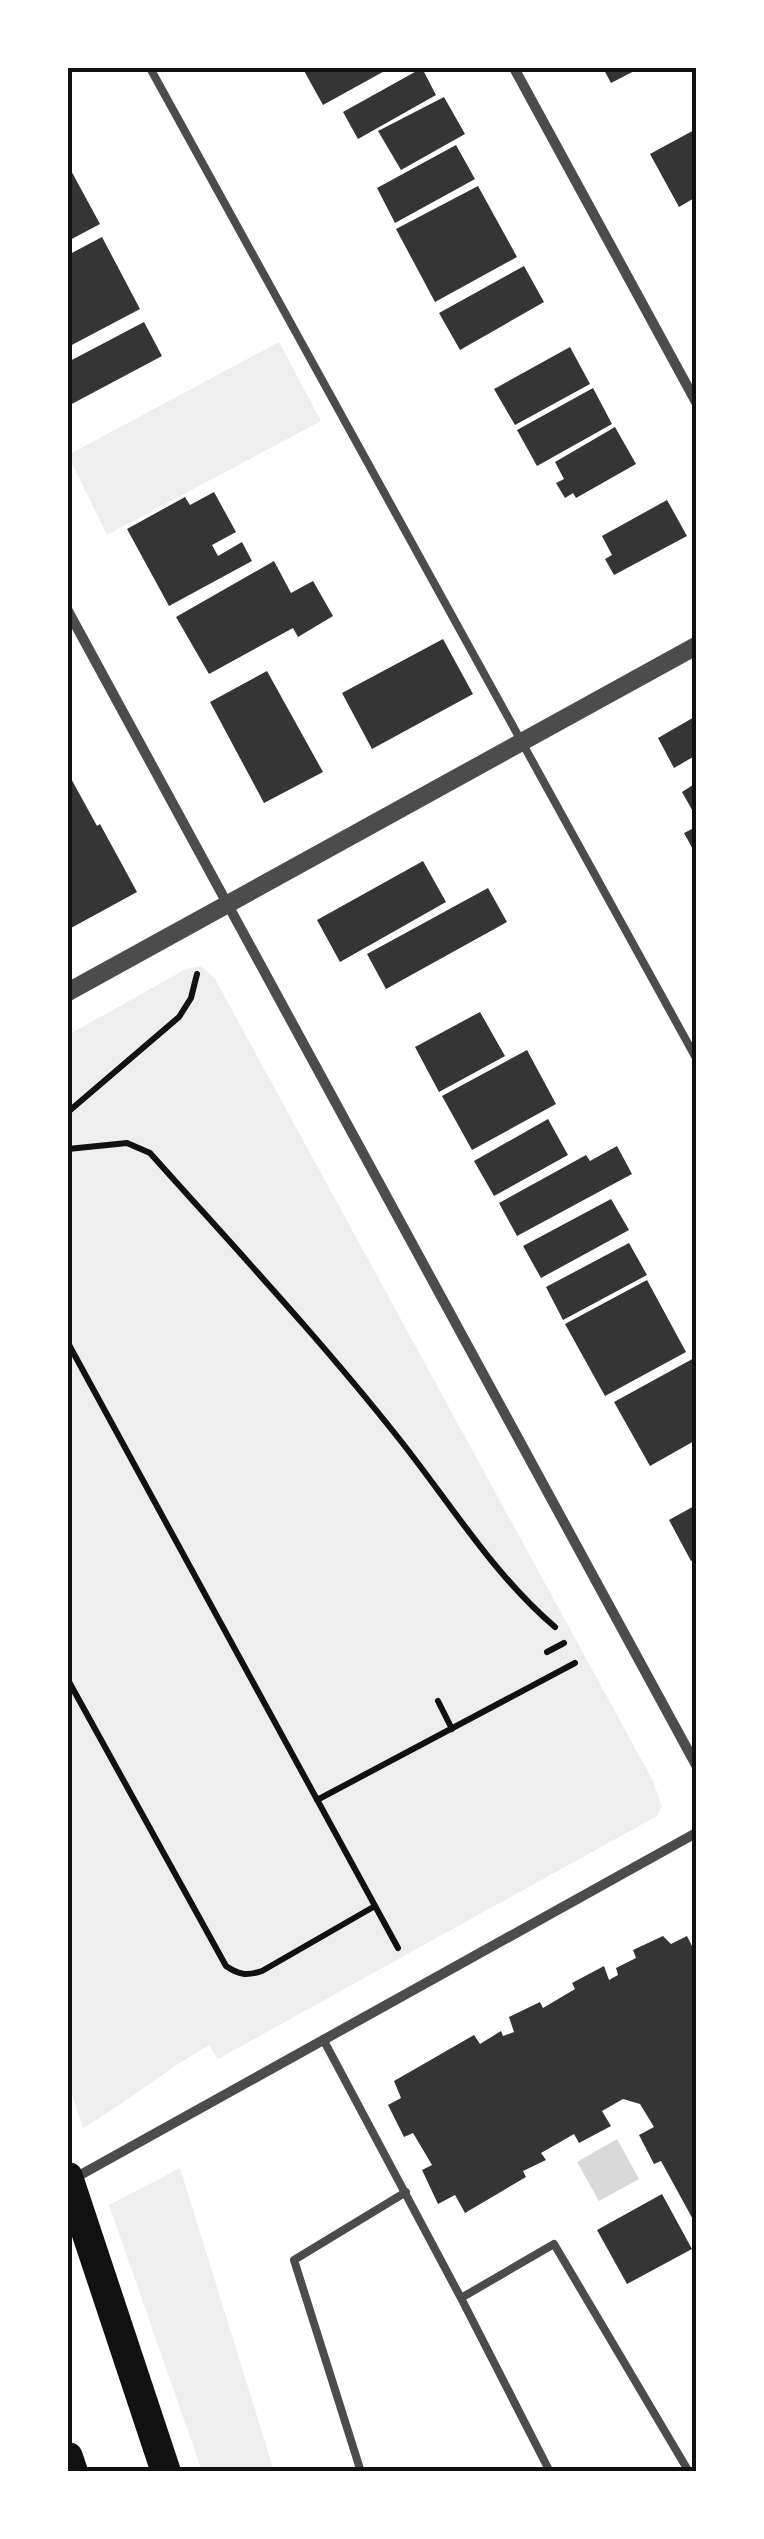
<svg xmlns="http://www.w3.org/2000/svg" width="764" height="2539" viewBox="0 0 764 2539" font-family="Barlow,sans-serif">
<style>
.green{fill:#eee}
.water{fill:#d9d9d9}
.building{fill:#353535}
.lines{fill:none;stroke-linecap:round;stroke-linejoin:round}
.path{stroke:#111;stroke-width:6}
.service{stroke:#4c4c4c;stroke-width:8}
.minor{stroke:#4c4c4c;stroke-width:10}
.tertiary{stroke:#4c4c4c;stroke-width:18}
.motorway{stroke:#111;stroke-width:30}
.neatline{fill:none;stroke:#111;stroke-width:4}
</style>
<rect width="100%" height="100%" fill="#fff"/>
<path class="green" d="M279,342l42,79 -214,114 -39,-80z
M201,966l14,13 438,802 9,25 -5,10 -439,243 -9,-14c-44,25 -82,57 -126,83l-15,-46v-1047l118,-66z
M180,2168l94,303h-72l-93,-266z"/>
<path class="water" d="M617,2139l22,40 -40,22 -22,-39z"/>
<path class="building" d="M305,68h85l-67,37 -20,-36z
M422,68l14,27 -78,44 -15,-27z
M603,68h37l-29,15z
M444,97l21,37 -64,36 -23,-39z
M696,129v68l-17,10 -29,-53z
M456,145l19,34 -80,44 -18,-35z
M68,165l32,59 -32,17z
M478,186l39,71 -82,45 -39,-73z
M102,237l38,72 -72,38v-92z
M524,266l20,36 -84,48 -21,-37z
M144,322l18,34 -94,50v-44z
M570,347l20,37 -75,41 -21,-36z
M593,388l19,36 -75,42 -20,-36z
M615,427l21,37 -60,34 -3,-5 -8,5 -9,-15 8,-4 -9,-17z
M214,492l22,40 -24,13 6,11 24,-14 10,19 -83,45 -42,-77 58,-32 5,8z
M667,500l20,36 -73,39 -9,-16 7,-4 -10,-19z
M274,561l17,32 22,-12 20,35 -35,21 -5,-9 -84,46 -33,-57z
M443,639l30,55 -101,55 -30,-56z
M267,671l56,101 -59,31 -54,-101z
M696,716v48l-3,-7 -19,11 -16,-30z
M68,773l29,53 3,-2 37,68 -66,36 -3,-2z
M696,783v34l-14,-25z
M696,827v28l-12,-22z
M423,861l23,41 -106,60 -23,-42z
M488,888l19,34 -121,67 -19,-35z
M480,1012l25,44 -66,36 -24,-45z
M527,1050l29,54 -84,46 -30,-54z
M548,1119l20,36 -74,41 -20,-35z
M617,1146l15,28 -115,62 -18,-33 87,-48 4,6z
M611,1199l18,31 -88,48 -18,-32z
M629,1243l18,32 -84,45 -17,-33z
M647,1280l39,72 -81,44 -40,-72z
M696,1357v83l-46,26 -36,-64z
M696,1505v53l-5,3 -22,-41z
M663,1936l8,8 16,-8 9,18v271l-35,-64 -7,3 -15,-29 15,-8 -14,-23 -17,-5 -21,12 9,15 -32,17 -5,-9 -33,19 5,7 -23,11 3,6 -61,36 -10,-18 -17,9 -16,-34 10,-5 -19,-32 -9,4 -16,-32 13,-7 -7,-17 80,-46 6,9 21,-13 2,5 11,-4 -5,-15 31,-15 3,6 32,-19 -3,-6 32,-17 5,14 9,-5 -2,-7 20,-10 -3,-8z
M662,2194l30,55 -65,35 -30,-54z"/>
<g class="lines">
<path class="path" d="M68,1112l111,-95 12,-19 6,-24
M68,1149l59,-6 23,10c84,94 171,187 250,287 50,63 93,134 155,187
M68,1343l330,605
M547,1652l17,-9
M68,1680l158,286c13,9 21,10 36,5l113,-65
M438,1701l14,28
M317,1800l258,-137"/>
<path class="service" d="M150,68l546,990
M323,2039l138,259 93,-54 135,228
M461,2298l89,174
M361,2472l-67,-212 112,-68"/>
<path class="minor" d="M514,68l182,334
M68,611l628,1154
M73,2179l623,-346"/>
<path class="tertiary" d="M68,992l628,-346"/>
<path class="motorway" d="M68,2177l98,295
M68,2457l5,15"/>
</g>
<rect width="764" height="2539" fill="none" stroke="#ffffff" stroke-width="140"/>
<rect x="70" y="70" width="624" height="2399" class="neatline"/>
</svg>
